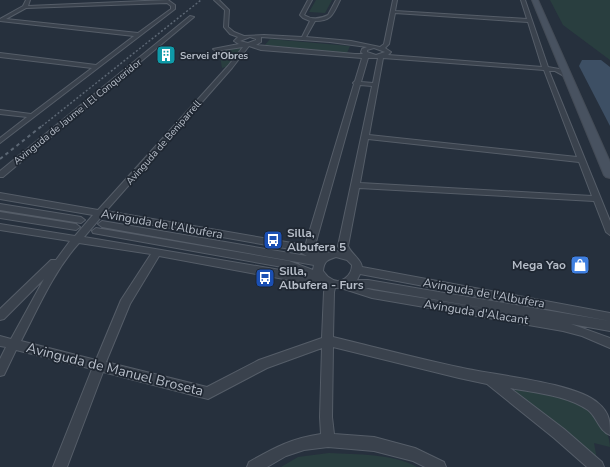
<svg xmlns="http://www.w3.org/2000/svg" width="610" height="467" viewBox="0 0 610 467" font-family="'Nunito Sans',sans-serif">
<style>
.green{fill:#293e3f}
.water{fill:#3d4f64}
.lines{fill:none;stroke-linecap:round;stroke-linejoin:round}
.minor-casing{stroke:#555d68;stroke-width:2}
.secondary-casing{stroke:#434b56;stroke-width:2}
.minor{fill:#3a424d;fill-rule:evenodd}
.secondary{fill:#485260;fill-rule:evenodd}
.rail-far1{stroke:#5c6774;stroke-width:1.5;stroke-dasharray:2 2;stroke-linecap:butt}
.rail{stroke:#5c6774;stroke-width:2;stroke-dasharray:3.5 3.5;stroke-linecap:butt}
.labels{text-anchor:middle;stroke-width:3.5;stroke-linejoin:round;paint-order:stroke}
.far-poi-label{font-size:10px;font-weight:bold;fill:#b6bdc8;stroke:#1f2732;text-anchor:start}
.far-street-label{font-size:10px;fill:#b6bdc8;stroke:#1f2732}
.street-label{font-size:12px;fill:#b6bdc8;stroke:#1f2732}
.poi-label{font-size:12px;font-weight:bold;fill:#b6bdc8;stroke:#1f2732;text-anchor:start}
.near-street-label{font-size:14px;fill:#b6bdc8;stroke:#1f2732}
</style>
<rect width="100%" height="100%" fill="#26303d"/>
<path class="green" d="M316,0h16l-7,13 -16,-1z
M550,0h60v60l-47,-35z
M270,39l80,7 -3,7 -82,-8z
M242,47l1,1 -17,19 -4,1 -3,-18z
M518,388c17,3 37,5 54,11 19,6 38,28 38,48l-16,-4 3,17 -29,-27 -51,-38 -2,-5z
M329,453c28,2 63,0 88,14h-136l17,-10z"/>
<path class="water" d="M582,60h19l9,7v59l-31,-60z"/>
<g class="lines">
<defs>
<path id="minor" d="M26,0h4l-2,6 140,-6 7,5v4l-175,134v-5l27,-21 -27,-3v-4l31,4 61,-46 -92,-11v-4l96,12 38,-29 -134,-15v-2l23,-13zM167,3l4,3v3l-33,24 -132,-14 20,-11z
M214,0h5l10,10 -1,17 6,5 10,4 20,-1 38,2 8,-16 -7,-3 -3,-3 8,-15h4l-8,15c8,5 16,4 24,0l8,-15h4c-7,14 -8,21 -25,21l-9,16 45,4 29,6 4,-3 9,-44h4l-2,11 132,8 -6,-19h4l23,67 11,2 12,7 -5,1 -11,-6h-6l61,150v14l-4,-3 -12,-31 -235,-13 -11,58c4,9 13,13 14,21l248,46v8l-250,-47 -3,6h11l242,41v10l-39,-7 39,14v10l-28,-12 -19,-5 -191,-33 -31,-10h-6l-1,4 -1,45c42,10 83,21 125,30 33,8 117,15 140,36 12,10 12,19 12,32 -11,-4 -13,-18 -22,-25 -22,-15 -52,-17 -78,-22l54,41 38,33 2,5h-17l-33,-29 -67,-54 -28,-6 -126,-31 -1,70 2,17 40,3 41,11 29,14 2,5h-21l-12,-6 -39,-10 -46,-4 -24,3 -18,6 -19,11h-20l2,-5c25,-14 43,-24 72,-28l-1,-17 2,-69 -55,20 -59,31 -105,-27 -36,95h-14l39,-98 -76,-19 -12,25 -4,1v-17l6,-12 -6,-1v-10l11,3 33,-60 -40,40 -4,1v-11l51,-49h5l14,-19 -70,-11v-6l75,12 18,-21 -93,-16v-6l98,17 130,-144 15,-19 -27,4 -3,-2 26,-5 -5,-3 4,-4 -8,-3 -6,-7 1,-17zM395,13l133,9 14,45 -154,-12 3,-3 -6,-4 4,-4zM250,37l6,2v1l-8,3 -8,-2zM261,37l69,5 37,5 -5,2 -1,3 2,2h-8l-99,-9 5,-3zM249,46l12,4 101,8 -7,23 -2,2 1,1 -48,159 7,8 -15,-7 -192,-33 126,-143zM374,48l11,4 -9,3 -9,-3v-2zM368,58h10l-5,25 -12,-1zM383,58l161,12 33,87 -208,-22zM360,85l12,1 -34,160 3,6 -5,-1 -10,2 -10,-11zM368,139l211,23 13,34 -232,-13zM102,216l194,34 11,6 -205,-35 -4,3 4,3 212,38 -1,5 -24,-9 -193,-33 -4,3 1,2 195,35 16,6 -220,-37zM79,243l72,11 -30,46 -25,60 -75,-19c17,-33 33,-70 58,-98zM159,256l141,26 22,1 4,2 -2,7 -2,46 -63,22 -52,27 -101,-25 24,-58zM336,257l11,3 5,5c0,11 -12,21 -22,13 -3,-1 -5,-5 -7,-7 1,-10 4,-11 13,-14zM365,288h3l122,21 -118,-19z
M190,16l4,1 -191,160h-3v-6z
M0,204l81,13 4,3 -4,3 -81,-13z
M0,212l76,12 4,3 -4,3 -76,-12z"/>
<path id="secondary" d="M532,0h6l72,162v16l-4,-1 -2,-2z"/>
</defs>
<use href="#minor" class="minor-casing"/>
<use href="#secondary" class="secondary-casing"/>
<use href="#minor" class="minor"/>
<use href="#secondary" class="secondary"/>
<path class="rail-far1" d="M42,126l159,-126"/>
<path class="rail" d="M0,159l43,-34"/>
</g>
<defs>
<symbol id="building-square" viewBox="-11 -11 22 22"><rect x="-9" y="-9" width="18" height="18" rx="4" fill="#0f9aa8" stroke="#1f2732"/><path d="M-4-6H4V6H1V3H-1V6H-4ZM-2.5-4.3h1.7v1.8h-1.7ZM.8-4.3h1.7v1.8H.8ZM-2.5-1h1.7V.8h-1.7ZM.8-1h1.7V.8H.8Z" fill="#fff"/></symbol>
<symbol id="bus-square" viewBox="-11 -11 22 22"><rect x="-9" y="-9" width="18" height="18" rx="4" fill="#1a4fb4" stroke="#1f2732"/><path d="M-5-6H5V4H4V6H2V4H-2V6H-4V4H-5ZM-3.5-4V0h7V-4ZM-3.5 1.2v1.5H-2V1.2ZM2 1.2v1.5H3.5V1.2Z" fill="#fff"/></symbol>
<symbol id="shop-square" viewBox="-11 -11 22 22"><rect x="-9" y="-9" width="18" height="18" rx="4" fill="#3f7fe0" stroke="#1f2732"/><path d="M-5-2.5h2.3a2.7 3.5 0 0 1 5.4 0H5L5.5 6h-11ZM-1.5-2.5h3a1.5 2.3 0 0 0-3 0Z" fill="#fff"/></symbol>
</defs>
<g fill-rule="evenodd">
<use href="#building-square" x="155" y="44" width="22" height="22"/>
<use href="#bus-square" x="262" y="229" width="22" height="22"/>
<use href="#shop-square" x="569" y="254" width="22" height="22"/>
<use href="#bus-square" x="254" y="267" width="22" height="22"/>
</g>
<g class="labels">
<g class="far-poi-label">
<text x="180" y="59">Servei d'Obres</text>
</g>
<g class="far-street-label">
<text transform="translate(77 111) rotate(-39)" y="4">Avinguda de Jaume I El Conqueridor</text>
<text transform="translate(163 142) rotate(-49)" y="4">Avinguda de Beniparrell</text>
</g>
<g class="street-label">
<text transform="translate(162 224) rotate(10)" y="4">Avinguda de l'Albufera</text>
<text transform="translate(484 293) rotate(10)" y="4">Avinguda de l'Albufera</text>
<text transform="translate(476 312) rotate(9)" y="4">Avinguda d'Alacant</text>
</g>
<g class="poi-label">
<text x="287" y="237">Silla,<tspan x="287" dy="14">Albufera 5</tspan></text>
<text x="566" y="269" text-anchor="end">Mega Yao</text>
<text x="279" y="275">Silla,<tspan x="279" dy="14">Albufera - Furs</tspan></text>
</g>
<g class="near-street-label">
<text transform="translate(115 369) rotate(14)" y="5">Avinguda de Manuel Broseta</text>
</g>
</g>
</svg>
